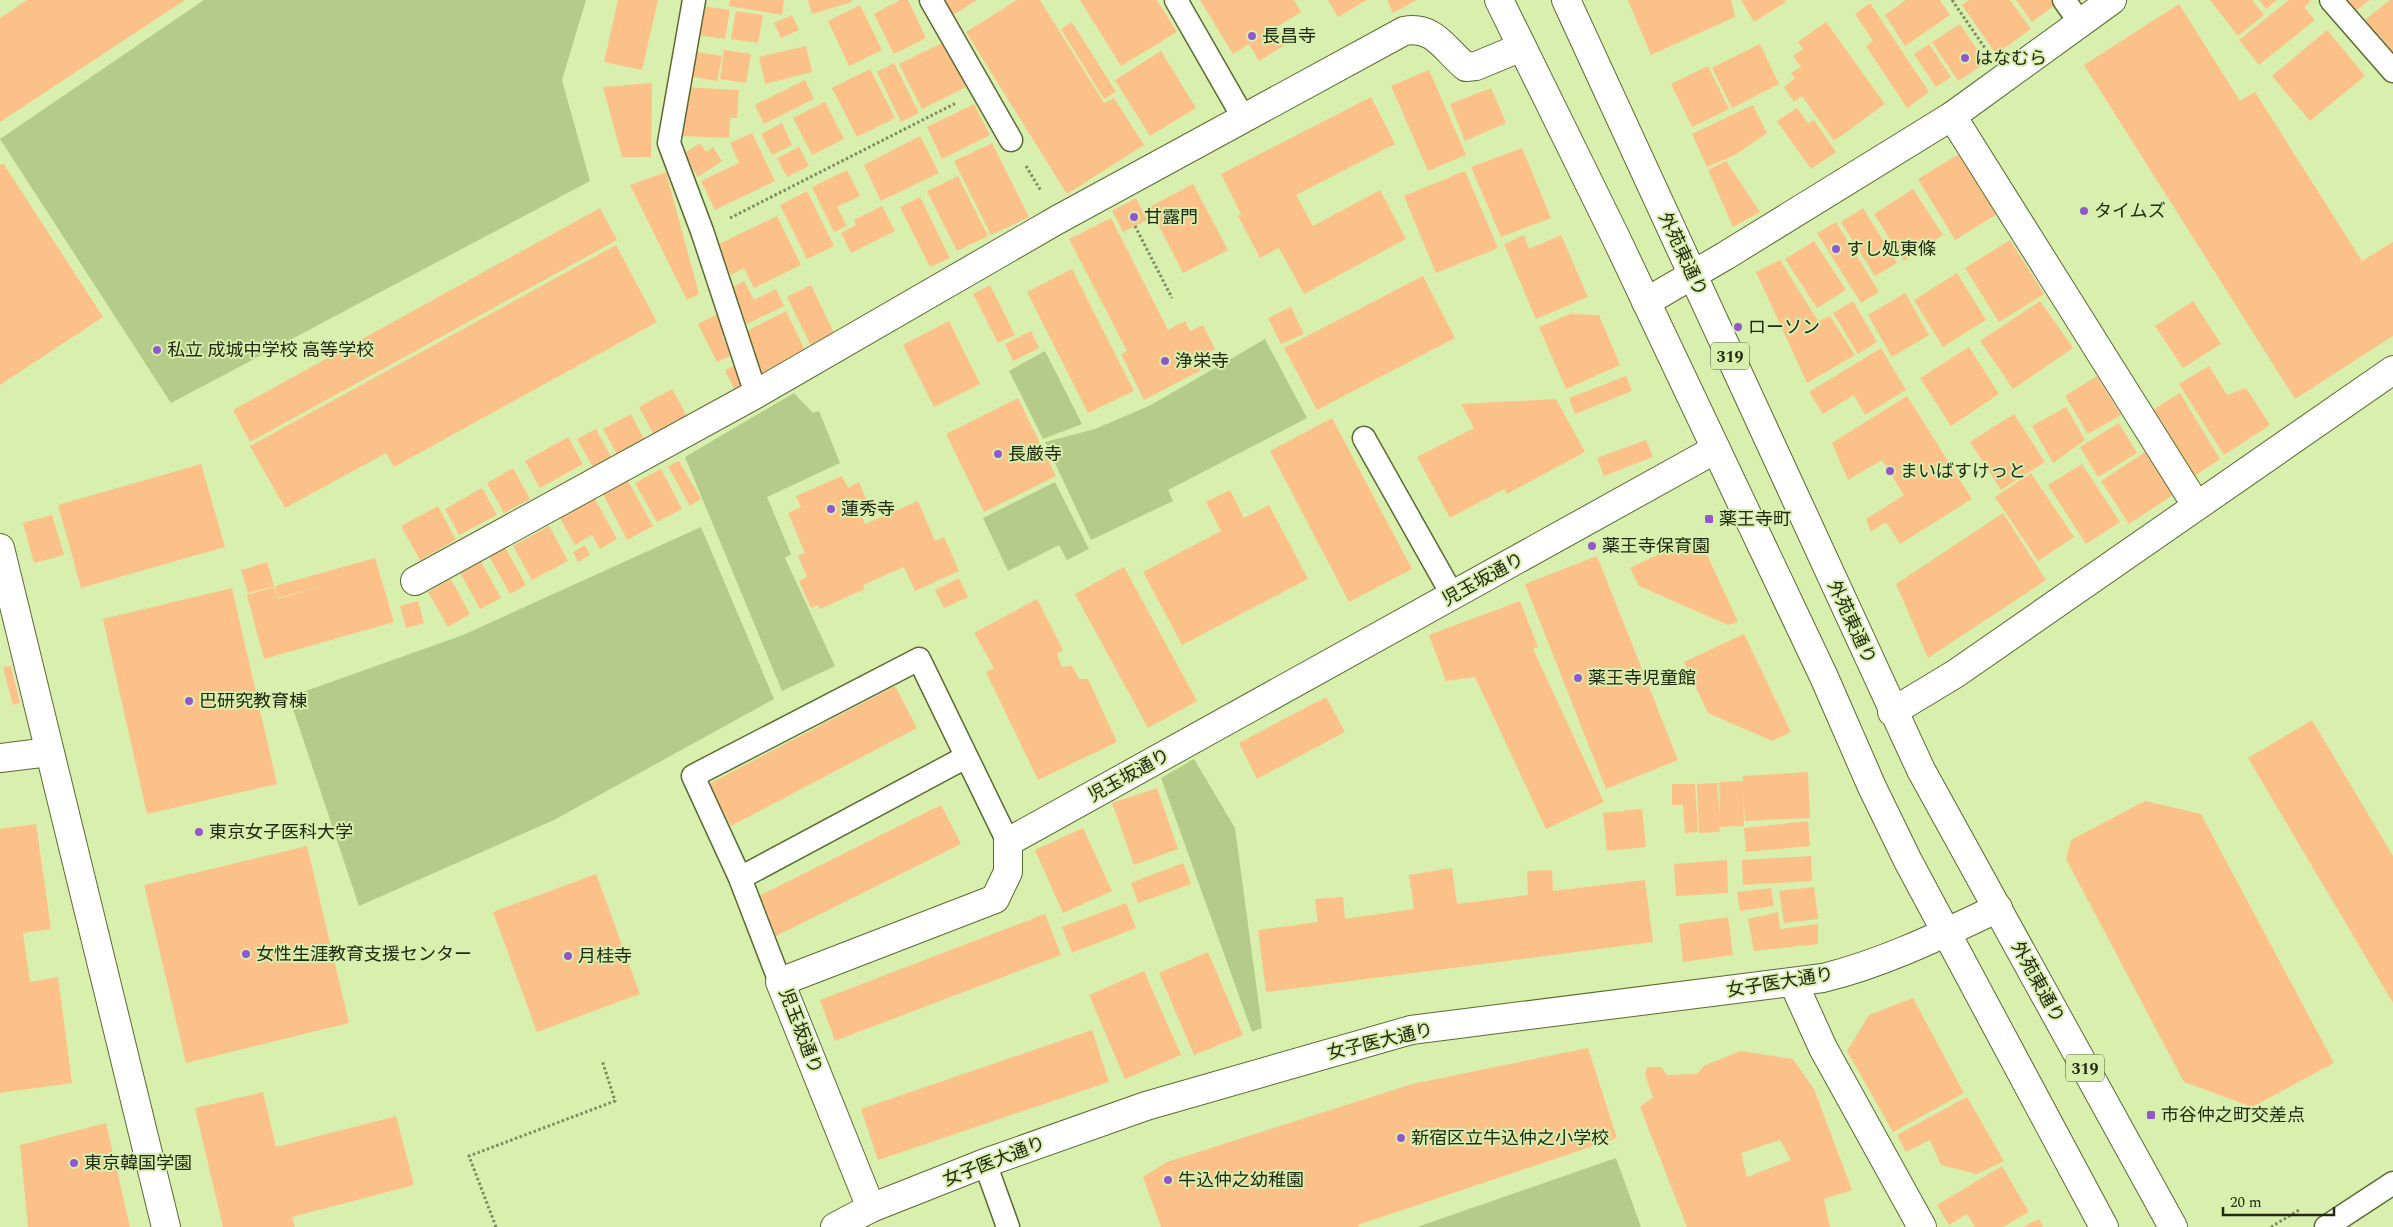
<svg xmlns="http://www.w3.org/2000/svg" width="2393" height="1227" viewBox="0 0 2393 1227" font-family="Spectral,'Noto Sans JP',serif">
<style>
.green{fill:#b4cb89}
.building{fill:#fcc189;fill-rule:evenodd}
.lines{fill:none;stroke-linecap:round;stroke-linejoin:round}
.lane-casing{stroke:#596c30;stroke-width:25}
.street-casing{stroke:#596c30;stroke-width:30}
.secondary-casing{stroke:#596c30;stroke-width:30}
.primary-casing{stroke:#596c30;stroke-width:30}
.path{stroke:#7b8b5e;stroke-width:3;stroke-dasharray:2.5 2.5;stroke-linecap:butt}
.lane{stroke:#fff;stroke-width:22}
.street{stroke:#fff;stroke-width:28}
.secondary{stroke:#fff;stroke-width:28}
.primary{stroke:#fff;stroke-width:28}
.poi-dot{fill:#9257cf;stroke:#d8efae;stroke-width:2}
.labels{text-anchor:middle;stroke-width:4;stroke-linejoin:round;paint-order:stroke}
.shield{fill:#d8efae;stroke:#58643f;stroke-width:1}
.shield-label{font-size:16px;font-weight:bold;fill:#212910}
.poi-label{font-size:18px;fill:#212910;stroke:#d8efae;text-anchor:start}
.street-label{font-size:18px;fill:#212910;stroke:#d8efae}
</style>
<rect width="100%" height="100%" fill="#d8efae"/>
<path class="green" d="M204,0h382l-24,80 28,101 -419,222 -171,-264z
M1265,339l42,79 -139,72 5,11 -82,39 -46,-98 50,-13 56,-24z
M1045,351l37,73 -39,15 -34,-68z
M794,393l19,20 6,-2 21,52 -73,34 24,57 -6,4 50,108 -53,25 -97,-234z
M1055,482l34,67 -22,11 -8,-15 -51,26 -25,-53z
M701,527l73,172 -220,121 -195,86 -70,-209 174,-62z
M1194,759l41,69 27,200 -10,4 -91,-254z
M1616,1158l25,69h-224z"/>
<path class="building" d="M27,0h158l-185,122v-104z
M618,0h40l-16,70 -38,-8z
M730,0h54l-2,15 -53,-9z
M808,0h44v2l-40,12z
M900,0h8l18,38 -32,16 -20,-40z
M944,0h33l-24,15z
M1017,0h23l64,103 10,-5 30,47 -77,49 -101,-162z
M1080,0h77l20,32 -56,34z
M1200,0h94l7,12 -24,15 10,17 -28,17 -10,-17 -16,10z
M1328,0h39l-29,17z
M1387,0h30l-24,13z
M1628,0h103l4,17 -84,38z
M1741,0h44l1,2 -32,20z
M1906,0h34l10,15 -45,31 -20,-31z
M1969,0h41l21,29 -35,25 -34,-49z
M2016,0h36l3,5 -23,17z
M2210,0h42l12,15 -26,21z
M2259,0h18l-11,9z
M2289,0h20l1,2 -6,5 11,13 -56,45 -20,-25z
M2344,0h26l-16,12z
M2390,0h3v59l-30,-38z
M1870,3l59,89 -22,16 -41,-62 7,-5 -18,-27z
M2179,4l61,97 15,-9 107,169 31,-19v94l-98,63 -211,-334z
M860,5l22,45 -33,16 -21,-45z
M701,6l29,4 -5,29 -28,-4z
M736,11l27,4 -5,28 -27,-4z
M792,15l7,15 -18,8 -7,-15z
M1072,22l44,70 -12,7 -43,-70z
M1826,22l59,82 -51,37 -32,-45 -8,6 -10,-15 11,-9 -4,-5 10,-6 -8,-11 10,-7 -5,-7z
M1960,24l26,39 -28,18 -26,-39z
M2327,30l38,46 -55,45 -38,-45z
M946,41l22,45 -46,23 -23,-45z
M1760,44l19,40 -47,24 -20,-40z
M1929,44l22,33 -15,10 -22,-33z
M806,46l6,26 -47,12 -6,-27z
M724,50l27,4 -5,29 -26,-4z
M693,51l29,5 -5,25 -29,-5z
M1161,51l35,57 -46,28 -35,-56z
M894,63l25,50 -18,9 -24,-50z
M1708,66l21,43 -37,18 -21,-43z
M870,69l25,49 -38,19 -25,-49z
M1429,70l37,85 -38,16 -37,-85z
M805,80l9,19 -50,25 -9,-19z
M652,83l-1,74h-29l-19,-70z
M683,87l56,3 -2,28h-7l-1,20 -48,-2z
M1491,88l15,35 -41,18 -15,-37z
M1371,97l24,47 -99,51 17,31 67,-36 26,49 -102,55 -25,-46 -19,10 -22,-42 3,-2 -20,-40z
M825,102l19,37 -32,16 -19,-37z
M974,104l16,31 -48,24 -15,-32z
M1753,105l14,28 -32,22 -28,12 -15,-33z
M1797,108l11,15 6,-3 22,32 -25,17 -34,-48z
M782,123l10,22 -20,10 -11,-21z
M752,133l23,48 -60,29 -14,-29 38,-18 -9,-20z
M920,136l19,37 -58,28 -17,-36z
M700,143l6,9 7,-5 9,14 -24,16 -15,-23z
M992,143l37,74 -38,18 -37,-74z
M799,147l10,19 -22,11 -10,-19z
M1522,148l29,70 -50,19 -30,-70z
M1962,152l37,61 -44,27 -37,-61z
M1726,161l34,51 -27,15 -25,-57z
M3,163l100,154 -103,68v-220z
M847,170l13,26 -23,11 10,19 -13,6 -22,-45z
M1465,171l33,77 -62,25 -32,-77z
M666,172l33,122 -12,6 -57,-115z
M958,176l30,60 -31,15 -30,-60z
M1193,184l35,66 -45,23 -34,-66z
M1913,189l30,46 -39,26 -30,-47z
M807,191l27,55 -27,13 -27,-54z
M920,197l30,61 -20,9 -30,-60z
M1136,198l11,22 -24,12 -11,-21z
M882,206l13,25 -44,22 -10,-20 15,-8 -2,-5z
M600,208l17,32 -367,202 -17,-32z
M1863,208l34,55 -22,13 -34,-54z
M777,216l24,49 -47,23 -10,-20 -13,7 -14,-30z
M1111,218l57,112 17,-9 5,10 13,-6 12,24 -12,7 6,10 -65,34 -23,-46 6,-3 -58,-112z
M1836,222l43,70 -18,11 -44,-70z
M1524,235l5,14 32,-14 27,62 -52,22 -32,-75z
M2010,240l34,54 -45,28 -34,-54z
M1814,241l32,49 -29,18 -32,-49z
M616,245l41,77 -263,145 -8,-14 -101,55 -35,-62z
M1780,260l38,61 12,-5 25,39 -48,28 -51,-111z
M1072,269l62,122 -46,22 -61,-121z
M1957,273l29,47 -43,27 -29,-47z
M1423,276l32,62 -138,72 -33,-62z
M744,281l10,19 22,-11 8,17 -37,18 -18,-35z
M811,285l24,50 -24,11 -24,-49z
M990,285l25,50 -17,8 -25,-49z
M1905,293l24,42 -37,22 -24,-42z
M1853,301l24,41 -19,12 -25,-41z
M2040,301l33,47 -60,41 -33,-48z
M2193,301l28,43 -38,24 -28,-42z
M1291,307l13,27 -23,10 -13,-26z
M786,311l20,41 -45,22 -20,-40z
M718,314l10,19 -6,3 10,19 -15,7 -19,-38z
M1570,314l29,1 21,50 -54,24 -27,-62z
M949,321l31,63 -46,23 -31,-62z
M1031,331l8,17 -26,13 -8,-17z
M1969,347l30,47 -48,32 -31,-48z
M1881,348l25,42 -41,25 -11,-20 -31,19 -14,-22z
M735,365l9,19 -10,5 -9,-19z
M2209,366l18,29 19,-7 24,37 -46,30 -45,-71z
M1626,376l6,15 -57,23 -6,-16z
M2097,376l24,39 -33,19 -23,-38z
M672,389l15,27 -33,19 -15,-28z
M2180,393l40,66 -27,18 -42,-66z
M1907,396l65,103 -72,45 -14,-22 -15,10 -5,-13 38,-24 -22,-35 -34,20 -16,-37z
M1018,398l38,78 -72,36 -38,-78z
M1556,399l29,53 -78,42 -3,-5 -54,29 -33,-61 57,-29 -13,-24z
M2066,407l19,33 -32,23 -21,-37z
M631,414l15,29 -27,15 -16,-29z
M2014,414l31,48 -44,28 -31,-48z
M1332,418l80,151 -63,33 -79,-151z
M2119,423l18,30 -39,24 -18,-30z
M596,429l16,30 -18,10 -17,-30z
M568,437l15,27 -43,24 -15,-27z
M1646,440l7,17 -49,19 -7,-18z
M2145,452l28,43 -44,29 -28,-43z
M679,461l22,38 -11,7 -22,-40z
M201,464l24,83 -144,41 -23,-83z
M2082,464l38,58 -34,22 -38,-59z
M513,468l17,31 -26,14 -17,-30z
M661,469l21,40 -25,13 -22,-39z
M2031,473l43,64 -36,24 -43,-64z
M842,476l6,12 11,-6 9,21 -10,5 7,16 53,-23 17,40 9,-4 15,34 -44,20 -11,-24 -41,18 2,4 -45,20 -2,-4 -7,3 -12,-27 8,-4 -9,-21 7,-3 -17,-40 13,-6 -5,-11z
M628,481l25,45 -26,14 -24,-46z
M482,488l15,27 -38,20 -14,-26z
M1230,490l14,28 25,-13 39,74 -126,66 -39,-73 78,-41 -15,-29z
M595,499l22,40 -17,10 -8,-14 -17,10 -15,-27z
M438,506l18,34 -36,20 -19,-34z
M2003,513l43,67 -118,78 -32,-74z
M52,515l12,40 -30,8 -11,-40z
M549,526l19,35 -36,19 -19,-34z
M1698,535l40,87 -10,3 -89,-39 -9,-18z
M585,545l5,10 -12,7 -5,-10z
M505,547l21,38 -16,9 -21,-38z
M1597,556l81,204 -72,29 -81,-205z
M375,558l19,64 -130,37 -17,-64 27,-8 4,12 43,-13 -43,12 -3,-12z
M479,558l22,40 -21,11 -22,-40z
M267,562l7,24 -26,7 -7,-23z
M1124,567l73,134 -49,27 -73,-134z
M959,578l9,19 -24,11 -9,-18z
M451,579l19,35 -22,13 -20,-35z
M232,588l45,196 -130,30 -44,-195z
M1037,599l26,51 -6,4 5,13 10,-1 7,13h9l29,63 -79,38 -52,-108 8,-4 -20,-35z
M418,601l6,22 -18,5 -6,-22z
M1520,601l18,46 -5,2 71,153 -58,27 -71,-152 -29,4 -17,-46z
M1744,634l47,98 -19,9 -64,-28 -24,-51z
M11,666l9,37 -7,2 -10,-38z
M895,686l22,42 -186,98 -22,-42z
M1326,697l19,35 -88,47 -18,-36z
M2312,720l81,136v147l-145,-245z
M1808,772l2,46 -65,3 -2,-30 1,35 -25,1 1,5 -21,1 -2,-49 20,-1 3,39 -1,-40 24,-1v-5z
M1672,784h23l3,48 -13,1 -2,-28h-11z
M1157,788l21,61 -44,16 -22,-62z
M2145,801l56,13 133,249 -82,44 -68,-25 -118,-223 5,-19z
M941,805l20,39 -189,94 -19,-39z
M1642,809l4,38 -39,4 -4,-38z
M1808,821l2,25 -64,6 -2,-24z
M36,824l15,105 -28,4 7,49 28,-5 14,106 -72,10v-264z
M1083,828l29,63 -49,22 -28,-63z
M307,846l42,177 -163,40 -42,-178z
M1811,856l1,25 -69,4 -1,-25z
M1727,860l1,33 -52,3 -2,-32z
M1183,863l8,21 -53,19 -7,-20z
M1452,868l5,36 71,-9 -1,-24 25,-1 1,21 92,-11 8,62 -387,50 -8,-62 60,-8 -3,-23 28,-2 2,22 69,-10 -5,-34z
M596,874l44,120 -103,38 -44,-120z
M1814,887l4,32 -34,4 -5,-32z
M1771,888l3,18 -34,5 -3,-19z
M1126,903l10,25 -64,25 -10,-26z
M1778,912l2,17 38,-5v20l-64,7 -6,-32z
M1045,914l16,41 -226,86 -15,-41z
M1728,917l5,38 -50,7 -4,-38z
M1208,952l35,83 -49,20 -35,-82z
M1144,971l37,84 -56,24 -36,-84z
M1913,998l51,95 -71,39 -46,-81 22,-36z
M1092,1030l17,52 -231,78 -17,-51z
M1588,1048l29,90 -259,87 1,2h-198l-18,-50 24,-15 245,-78z
M1740,1051l53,8 21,30 38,101 -28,9 6,28h-143l-47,-120 13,-10 -8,-22 2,-8h14l6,8 30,-1 7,-8zM1780,1140l11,20 -44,17 -6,-24z
M263,1092l13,55 120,-31 18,69 -122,32 3,10h-72l-28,-119z
M1967,1097l37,64 -27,13 -36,-9 -11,-25 -24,12 -9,-17z
M106,1123l24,104h-102l-8,-82z
M2002,1166l27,46 -26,15h-28l-8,-13 -18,11 -12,-20z
M2039,1219l4,8h-20z"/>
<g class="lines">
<defs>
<path id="lane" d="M694,0l-25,143 33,88 54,163
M931,0l80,140
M1176,0l67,117
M2064,0l17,24
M2331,0l62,71
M1364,438l89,158
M740,878l226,-121
M780,982l-40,-104 -47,-102 226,-117 89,183
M985,1163l23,64
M2326,1227l67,-44"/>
<path id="street" d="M1952,116l244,389
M0,548l166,679
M415,581l341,-187 301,-174 347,-189c30,-6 41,19 62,36l10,-1 46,-19
M1892,712l63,-38 438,-304
M0,758l49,-6
M1793,982l30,66 99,179
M871,1208l-91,-226 215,-83 13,-27v-30l708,-393"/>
<path id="secondary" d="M1646,302l79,-46 227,-140 160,-116
M835,1227l36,-19 114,-45 161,-57 265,-76 412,-52c61,-15 118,-43 175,-70"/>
<path id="primary" d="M1499,0l117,238 208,439 48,110 36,74 196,366
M1566,0l355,770 252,457"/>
</defs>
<use href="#lane" class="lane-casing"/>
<use href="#street" class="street-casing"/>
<use href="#secondary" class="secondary-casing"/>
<use href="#primary" class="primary-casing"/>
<path class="path" d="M1952,0l35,51
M1026,166l15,25
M730,218l226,-115
M1135,226l37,72
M496,1227l-27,-71 146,-55 -13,-41
M2271,1227l28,-17"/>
<use href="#lane" class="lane"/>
<use href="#street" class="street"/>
<use href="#secondary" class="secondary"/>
<use href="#primary" class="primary"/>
</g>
<g class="poi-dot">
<circle cx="1252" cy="36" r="5"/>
<circle cx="1965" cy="58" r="5"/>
<circle cx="2084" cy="211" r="5"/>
<circle cx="1134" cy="217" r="5"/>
<circle cx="1836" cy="249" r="5"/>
<circle cx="1738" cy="327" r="5"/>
<circle cx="157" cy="350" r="5"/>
<circle cx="1165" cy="361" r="5"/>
<circle cx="998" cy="454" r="5"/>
<circle cx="1890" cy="471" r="5"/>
<circle cx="831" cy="509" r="5"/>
<rect x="1704" y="514" width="10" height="10" rx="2.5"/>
<circle cx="1592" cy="546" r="5"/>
<circle cx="1578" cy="678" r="5"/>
<circle cx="189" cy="701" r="5"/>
<circle cx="199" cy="832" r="5"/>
<circle cx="246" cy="954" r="5"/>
<circle cx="568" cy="956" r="5"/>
<rect x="2146" y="1110" width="10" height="10" rx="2.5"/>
<circle cx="1401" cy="1138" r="5"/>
<circle cx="74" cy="1163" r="5"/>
<circle cx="1168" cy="1180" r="5"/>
</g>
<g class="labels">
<g class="shield">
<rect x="1711" y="342.5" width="38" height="27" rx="4"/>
<rect x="2066" y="1054.5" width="38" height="27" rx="4"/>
</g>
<g class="shield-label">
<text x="1730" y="362">319</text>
<text x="2085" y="1074">319</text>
</g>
<g class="poi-label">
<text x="1262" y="42">長昌寺</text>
<text x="1975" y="64">はなむら</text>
<text x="2094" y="217">タイムズ</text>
<text x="1144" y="223">甘露門</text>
<text x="1846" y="255">すし処東條</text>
<text x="1748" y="333">ローソン</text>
<text x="167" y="356">私立 成城中学校 高等学校</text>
<text x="1175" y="367">浄栄寺</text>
<text x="1008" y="460">長厳寺</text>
<text x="1900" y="477">まいばすけっと</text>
<text x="841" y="515">蓮秀寺</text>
<text x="1719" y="525">薬王寺町</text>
<text x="1602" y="552">薬王寺保育園</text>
<text x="1588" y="684">薬王寺児童館</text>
<text x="199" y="707">巴研究教育棟</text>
<text x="209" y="838">東京女子医科大学</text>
<text x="256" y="960">女性生涯教育支援センター</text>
<text x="578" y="962">月桂寺</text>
<text x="2161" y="1121">市谷仲之町交差点</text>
<text x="1411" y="1144">新宿区立牛込仲之小学校</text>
<text x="84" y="1169">東京韓国学園</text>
<text x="1178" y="1186">牛込仲之幼稚園</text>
</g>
<g class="street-label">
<text transform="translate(1683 254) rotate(65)" y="6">外苑東通り</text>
<text transform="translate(1483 579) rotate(-29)" y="6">児玉坂通り</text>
<text transform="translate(1852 622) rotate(65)" y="6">外苑東通り</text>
<text transform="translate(1129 775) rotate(-29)" y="6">児玉坂通り</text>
<text transform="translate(1780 982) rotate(-9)" y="6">女子医大通り</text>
<text transform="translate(2038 982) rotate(61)" y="6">外苑東通り</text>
<text transform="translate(801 1031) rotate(69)" y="6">児玉坂通り</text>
<text transform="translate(1380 1041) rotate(-13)" y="6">女子医大通り</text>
<text transform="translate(994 1161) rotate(-21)" y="6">女子医大通り</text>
</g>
</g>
<path d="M2223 1207v8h111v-8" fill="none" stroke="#212910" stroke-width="2.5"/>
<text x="2230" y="1207" font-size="15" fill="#212910" stroke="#d8efae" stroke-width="4" paint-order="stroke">20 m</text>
</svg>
